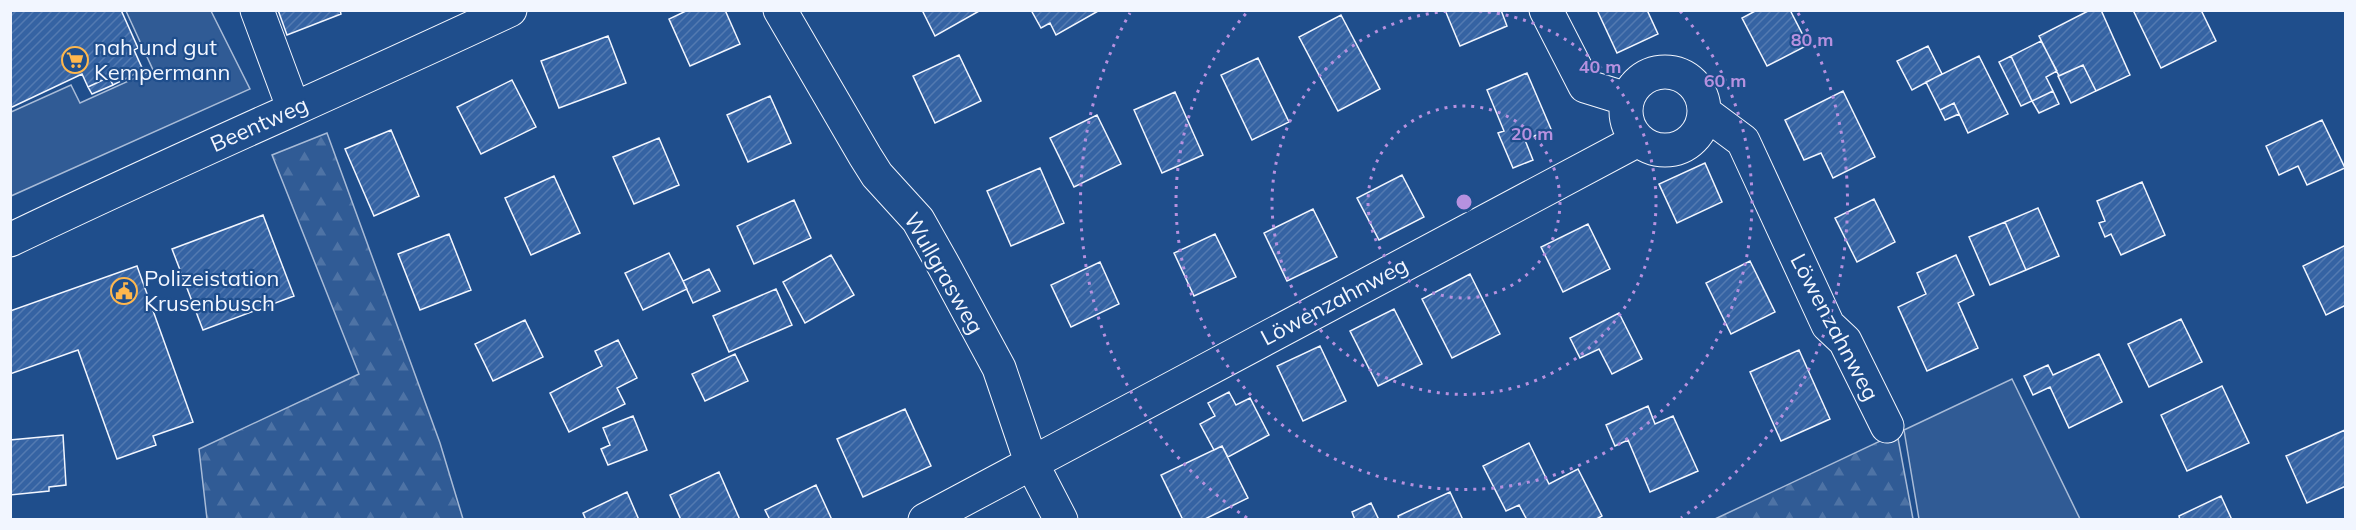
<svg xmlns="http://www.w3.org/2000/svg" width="2356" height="530" viewBox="0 0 2356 530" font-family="Mulish,sans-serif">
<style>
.built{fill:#305b95;stroke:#a8bbd7;stroke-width:1.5}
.forest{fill:url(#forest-firs);stroke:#a8bbd7;stroke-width:1.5}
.building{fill:url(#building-hatch);stroke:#f2f6ff;stroke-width:1.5}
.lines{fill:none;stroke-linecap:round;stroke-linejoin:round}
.minor-casing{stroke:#f2f6ff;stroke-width:35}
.minor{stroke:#1f4e8c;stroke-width:33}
.ring{fill:none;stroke:#b691df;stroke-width:3;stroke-dasharray:3 6}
.labels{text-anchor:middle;stroke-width:4.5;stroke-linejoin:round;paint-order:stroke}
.poi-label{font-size:22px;fill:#f2f6ff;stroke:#1f4e8c;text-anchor:start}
.street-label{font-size:22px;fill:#f2f6ff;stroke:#1f4e8c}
.centre{fill:#b691df;stroke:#1f4e8c;stroke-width:3}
.ring-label{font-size:18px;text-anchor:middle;font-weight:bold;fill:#b691df;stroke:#1f4e8c;stroke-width:4.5;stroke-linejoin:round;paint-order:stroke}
</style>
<defs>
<pattern id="forest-firs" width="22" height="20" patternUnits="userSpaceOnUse" patternTransform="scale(1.5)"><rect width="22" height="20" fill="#305b95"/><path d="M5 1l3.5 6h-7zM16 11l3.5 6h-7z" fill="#4e73a5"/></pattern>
<pattern id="building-hatch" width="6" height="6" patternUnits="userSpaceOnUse" patternTransform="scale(1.5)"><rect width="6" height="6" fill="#3563a3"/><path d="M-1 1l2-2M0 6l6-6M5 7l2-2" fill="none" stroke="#537ab1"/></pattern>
</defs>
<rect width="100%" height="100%" fill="#1f4e8c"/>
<path class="built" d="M126,11h85l39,78 -239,107v-84l60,-27 9,18 73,-33z
M2012,379l68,140h-161l-15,-89z"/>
<path class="forest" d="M327,133l113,310 23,76h-256l-8,-70 160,-75 -87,-219z
M1897,433l16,86h-198z"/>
<path class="building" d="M10,10h111l17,38 -4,2 9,20 -30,15 -4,-8 -21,10 -6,-13 -72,34z
M278,10h62l1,4 -54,21z
M688,10h37l15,34 -50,22 -21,-47z
M922,10h59l-46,26z
M1031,10h69l-44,25 -6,-12 -9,5z
M1445,10h56l6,16 -47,20z
M1597,10h50l11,24 -41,19z
M1757,10h33l18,35 -41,21 -25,-48z
M2090,10h11l29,65 -34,16 -13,-26 -24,11 -20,-40z
M2133,10h68l15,31 -55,27z
M1341,15l39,74 -42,22 -39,-74z
M608,36l18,47 -67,25 -18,-47z
M2041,41l16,30 -11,6 7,14 -21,10 -21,-45z
M1928,46l14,28 -30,16 -15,-29z
M959,55l22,46 -46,22 -22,-47z
M1979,56l29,58 -40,19 -14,-30 -14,7 -14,-28z
M2011,56l21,45 -11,5 -22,-44z
M1258,58l31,64 -37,18 -31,-65z
M2083,65l13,26 -25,12 -13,-27z
M1527,73l24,56 -26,11 8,20 -20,8 -15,-35 6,-2 -17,-41z
M109,77l4,8 -21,9 -4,-7z
M512,80l24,47 -55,27 -24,-47z
M1843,91l32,66 -42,21 -12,-25 -17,7 -19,-40z
M2053,91l6,13 -20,9 -7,-12z
M1175,92l28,63 -41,18 -28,-63z
M770,96l21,47 -43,19 -21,-47z
M1954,103l5,11 -14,6 -5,-10z
M1097,115l24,49 -47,23 -24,-49z
M2322,120l23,48 -38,17 -9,-19 -19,9 -13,-29z
M391,130l28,66 -45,20 -29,-67z
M659,138l20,47 -45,19 -21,-47z
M1705,163l17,39 -45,21 -18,-39z
M1040,168l24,55 -53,23 -24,-55z
M1402,175l22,42 -45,23 -22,-42z
M554,176l26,57 -49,22 -26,-57z
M2142,182l23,53 -44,20 -10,-21 -6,3 -6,-14 6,-2 -8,-20z
M1874,199l21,43 -38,20 -22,-44z
M794,200l17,38 -57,26 -17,-38z
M2038,208l21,48 -33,14 -21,-48z
M1313,209l24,48 -50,24 -23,-48z
M263,215l31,81 -91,34 -31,-81z
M2005,222l21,48 -36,15 -21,-48z
M1588,224l22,45 -47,23 -22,-45z
M449,234l22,56 -51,20 -22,-56z
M1215,234l21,43 -42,19 -20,-43z
M2346,245v60l-20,10 -23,-49z
M669,253l18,36 -44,21 -18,-37z
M831,255l23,40 -49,28 -22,-41z
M1956,255l18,40 -16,8 20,45 -51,23 -29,-64 28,-13 -9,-21z
M1750,261l25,51 -44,22 -25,-51z
M1100,262l19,42 -48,23 -20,-42z
M137,266l56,156 -40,14 3,9 -39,14 -39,-109 -68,24v-63z
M709,269l11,22 -27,12 -10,-22z
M1470,274l30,60 -48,24 -30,-59z
M776,289l16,36 -63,27 -16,-36z
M1394,309l28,55 -44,22 -28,-55z
M1619,313l23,46 -30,15 -13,-25 -19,9 -10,-20z
M2181,319l21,43 -53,25 -21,-43z
M525,320l18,37 -50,24 -18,-37z
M618,340l19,38 -20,10 8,16 -56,28 -19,-39 52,-27 -7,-15z
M1320,346l26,55 -43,20 -26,-55z
M1799,350l31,69 -49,22 -31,-69z
M735,354l13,27 -43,20 -13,-27z
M2099,354l23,48 -53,26 -19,-41 -17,8 -9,-19 24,-11 5,10z
M2222,386l27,57 -62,28 -26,-56z
M1229,392l7,13 14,-7 19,37 -41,22 -6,-11 -8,4 -14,-26 15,-8 -7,-13z
M1648,406l7,18 18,-8 25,55 -48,21 -22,-52 -13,6 -9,-21z
M905,409l26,57 -68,31 -26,-58z
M633,416l14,34 -39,15 -7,-16 9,-4 -7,-17z
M2345,430l1,56 -39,17 -21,-47z
M63,435l3,50 -17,2v4l-39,4v-55z
M1529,443l20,41 29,-15 24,47 -7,4h-68l-8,-15 -13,6 -23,-45z
M1222,446l26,52 -45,22h-20l-22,-45z
M719,472l21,48h-59l-11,-25z
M816,485l16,35h-62l-5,-10z
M627,492l12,28h-53l-3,-7z
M1450,492l13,28h-64l-1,-4z
M2221,496l11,24h-52l-1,-4z
M1371,503l8,17h-24l-3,-8z"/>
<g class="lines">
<defs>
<path id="minor" d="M257,10l36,97
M780,10l85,146 12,19 41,45 27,48 54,100 32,94 30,58
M1546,10l39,76 42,13
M1626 111a39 39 0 1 1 78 0a39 39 0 1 1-78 0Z
M1704,112l39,29 85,184 17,16 42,85
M10,240c166,-80 334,-152 500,-230
M925,520l713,-380"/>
</defs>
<use href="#minor" class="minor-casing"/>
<use href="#minor" class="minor"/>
</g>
<g class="ring">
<circle cx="1464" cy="202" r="96"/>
<path d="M1479 11A192 192 0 1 1 1449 11"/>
<path d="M1680 11A288 288 0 1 1 1248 11"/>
<path d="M1247 518A384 384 0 0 1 1130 13M1798 13A384 384 0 0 1 1681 518"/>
</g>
<defs>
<symbol id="supermarket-ring" viewBox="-11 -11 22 22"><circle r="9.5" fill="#1f4e8c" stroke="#ffb74d" stroke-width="1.5"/><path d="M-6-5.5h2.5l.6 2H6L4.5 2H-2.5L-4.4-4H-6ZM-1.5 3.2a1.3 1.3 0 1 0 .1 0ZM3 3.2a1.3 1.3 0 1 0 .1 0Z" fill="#ffb74d"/></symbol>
<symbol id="civic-ring" viewBox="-11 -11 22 22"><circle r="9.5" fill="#1f4e8c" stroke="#ffb74d" stroke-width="1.5"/><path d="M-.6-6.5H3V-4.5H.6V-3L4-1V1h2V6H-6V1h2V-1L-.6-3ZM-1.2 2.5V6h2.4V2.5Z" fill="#ffb74d"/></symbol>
</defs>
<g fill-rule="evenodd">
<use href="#supermarket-ring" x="60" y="45" width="30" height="30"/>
<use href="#civic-ring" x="109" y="276" width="30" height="30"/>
</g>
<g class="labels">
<g class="poi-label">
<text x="94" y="55">nah und gut<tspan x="94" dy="25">Kempermann</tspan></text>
<text x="144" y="286">Polizeistation<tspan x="144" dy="25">Krusenbusch</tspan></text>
</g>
<g class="street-label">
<text transform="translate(259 124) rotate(-24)" y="8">Beentweg</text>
<text transform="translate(944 273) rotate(60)" y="8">Wullgrasweg</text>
<text transform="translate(1334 301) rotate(-28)" y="8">Löwenzahnweg</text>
<text transform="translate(1835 327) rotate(62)" y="8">Löwenzahnweg</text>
</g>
</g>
<circle cx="1464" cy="202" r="9" class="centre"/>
<g class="ring-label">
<text x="1812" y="46">80 m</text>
<text x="1600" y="73">40 m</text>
<text x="1725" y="87">60 m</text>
<text x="1532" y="140">20 m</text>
</g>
<rect width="2356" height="530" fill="none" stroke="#f2f6ff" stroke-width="24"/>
</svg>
